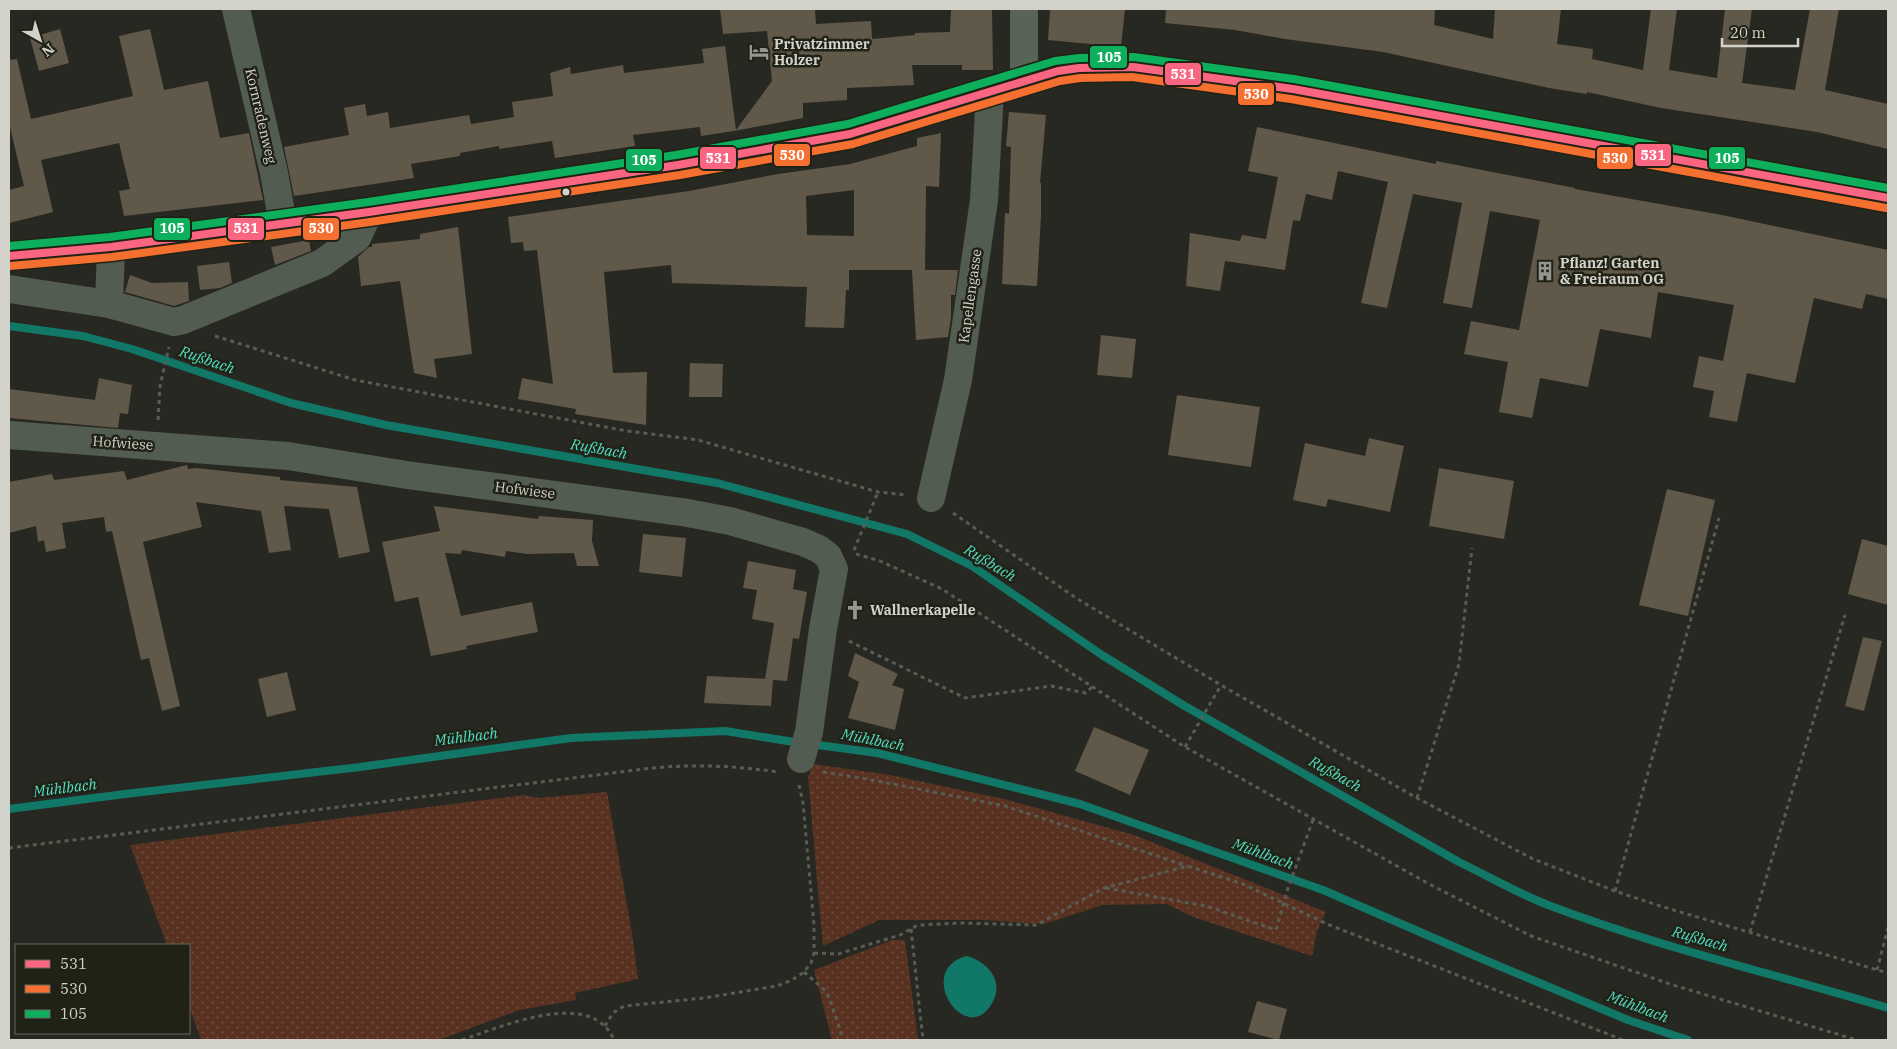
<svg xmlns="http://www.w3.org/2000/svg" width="1897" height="1049" viewBox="0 0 1897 1049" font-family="'IBM Plex Serif',serif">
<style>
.green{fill:url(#green-dots)}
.water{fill:#117868}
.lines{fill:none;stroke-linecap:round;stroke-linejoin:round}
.stream{stroke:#117868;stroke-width:8}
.building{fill:#605849;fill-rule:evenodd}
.path{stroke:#565d53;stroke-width:3;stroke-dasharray:4 4;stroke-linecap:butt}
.minor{stroke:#525c51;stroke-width:28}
.major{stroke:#586456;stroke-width:28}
.bus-1-casing{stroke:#212216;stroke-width:11}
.bus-2-casing{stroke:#212216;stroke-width:11}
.bus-3-casing{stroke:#212216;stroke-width:11}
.bus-1{stroke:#fa6682;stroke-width:8}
.bus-2{stroke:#f46f30;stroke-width:8}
.bus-3{stroke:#0daf5c;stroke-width:8}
.bus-dot{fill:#d2d2cb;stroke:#212216;stroke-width:2}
.labels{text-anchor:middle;stroke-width:5;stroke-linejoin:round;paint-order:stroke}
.poi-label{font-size:14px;font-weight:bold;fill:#d2d2cb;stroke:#212216;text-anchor:start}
.street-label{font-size:14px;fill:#d2d2cb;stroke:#212216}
.water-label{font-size:15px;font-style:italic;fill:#52dec4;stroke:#212216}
.line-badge{stroke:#212216;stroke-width:2}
.badge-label{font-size:14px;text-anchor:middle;font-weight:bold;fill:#fff}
</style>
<defs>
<pattern id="green-dots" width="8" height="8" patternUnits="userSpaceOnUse" patternTransform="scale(1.25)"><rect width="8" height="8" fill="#593120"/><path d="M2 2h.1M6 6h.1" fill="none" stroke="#704e3f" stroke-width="1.8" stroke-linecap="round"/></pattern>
</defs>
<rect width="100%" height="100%" fill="#282822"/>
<path class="green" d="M813,764l77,11 114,24 130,36 192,77 -9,19 -5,25 -119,-39 -26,-13 -64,1 -59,19 -60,-4h-105l-56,26 -15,-169z
M607,792l25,142 6,45 -63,14 1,7 -57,10 -80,30h-238l-12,-34v-61h-22l-37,-100 394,-50 15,3z
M892,940h13l13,100h-86l-18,-70z"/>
<path class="water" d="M967,956c23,7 38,27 24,49 -27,42 -77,-36 -24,-49z"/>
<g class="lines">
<path class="stream" d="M9,326l74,10 49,13 159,54 95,22 331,58 190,51 65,32 130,89 81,50 276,157c29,14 58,31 89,43 110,42 227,69 340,103
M811,744l66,9 203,51 243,86 157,68 148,62 60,20
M9,809l116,-15 235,-27 211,-29 154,-7 75,12"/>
</g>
<path class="building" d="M720,9h95l1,15 55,-3 1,18 43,-4v-2l35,-1 1,-23h41l1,61h-31v-5h-50l2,20 -67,3v12l-44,3v15l-69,13 -33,5 -1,-9 -67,8 2,11 -80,12 -3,-17 -53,8v-3l-39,7v3l-49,8 3,14 -120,18 -10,-49 65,-12 -5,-27 21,-4 2,12 21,-4 2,16 79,-13 2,9 43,-7 -2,-15 41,-6 -3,-23 20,-6 1,7 52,-9 1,8 80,-10 -2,-14 23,-3 11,84 36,-49 -5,-50 -44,3z
M1050,9h75l-4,38 -73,-7z
M1166,9h269l-1,16 59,14 2,-30h66l-4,35 36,5 -1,10 51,11 8,-61h26l-8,61 48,8 8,-69h27l-10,74 53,7 15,-81h29l-14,81 63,14v45l-71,-17 -156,-24 -74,-16v2l-38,-6 -166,-36 -98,-13 -50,-9 -70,-7z
M60,29l9,34 -30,8 -9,-33z
M150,29l14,61 44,-9 12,57 29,-5 14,67 -139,16 -5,-25 11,-2 -11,-46 -78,17 12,52 -44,11v-33l15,-4 -15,-63v-63l8,-1 14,60 102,-23 -14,-60z
M1009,112l37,3 -6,68h1v32l-4,71 -35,-2 3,-71 4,1 2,-67 -5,-1z
M1257,127l179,37v-3l139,27v1l147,26 166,35v49l-22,-5 -4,15 -48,-11 -19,85 -48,-10 -10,49 -28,-5 5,-26 -21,-4 6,-31 24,5 11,-56 -76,-13 -7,46 -51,-9 -12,58 -48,-9 -8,40 -33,-6 9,-50 -44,-8 7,-33 48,9 21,-110 -50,-9 -18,97 -29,-5 19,-100 -49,-9 -26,114 -26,-5 27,-121 -50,-11 -6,29 -26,-6 -6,27 -7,-1 -8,50 -60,-9 -5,30 -34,-5 4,-53 50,8 2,-6 24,4 12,-62 -30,-6z
M941,133l-2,54 -13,-1 -1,84h33l-3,25h-4v22l-3,20 -32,3 -4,-70h-63v20h-3l-2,38 -39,-1 2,-40 -135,-4 -1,-18 -67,7 9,101 34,-1 -1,53 -71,-11 1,-5 -58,-10 4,-21 31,6 -16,-134 -13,1 -1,-9 -12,1 -3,-26 181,-26 89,-17 72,-10 67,-18v-8zM854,190v46l-47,-1 -1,-39z
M458,227l14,127 -38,5 3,19 -23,-5 -14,-92 -39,5 -3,-29 11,-10h3v-3l48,-5v-5z
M309,240l2,11 -36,14 -4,-18z
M229,262l3,21 -12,5 -20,2 -3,-24z
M130,275l22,8 36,-1 1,19 -15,5 -49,-14z
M1101,335l35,4 -4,39 -35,-3z
M690,363l33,1 -1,33h-33z
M99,378l33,7 -4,29 -8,-1 -2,15 -109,-10v-29l86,11z
M1177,395l83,12 -9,60 -83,-12z
M1369,438l35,8 -14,66 -62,-13 -2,8 -33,-7 12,-57 60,13z
M187,465l1,4 9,-1 83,9v3l77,7 13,65 -31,6 -10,-49 -45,-3 7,44 -22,3 -8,-42 -65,-9 6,25 -59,15 37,164 -18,5 -13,-53 -8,2 -29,-129 -6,1 -2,-15 -42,6 4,25 -20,4 -2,-12 -6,2 -2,-16 -27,7v-51l43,-8 2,6 70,-9 3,9z
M1439,468l75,13 -10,58 -75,-13z
M1667,489l48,11 -27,116 -49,-11z
M434,506l104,13 1,-3 54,4 -1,21 7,25h-22l-3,-13 -47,1 -21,-3 -1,6 -43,-7 -1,4 -16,-1 16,63 71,-14 6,30 -72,14 1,3 -36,7 -13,-59 -23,5 -13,-60 58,-11z
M643,534l43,4 -4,39 -43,-5z
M1862,539l26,7v59l-40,-11z
M748,561l48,9 -3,19 14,3 -8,47 -6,-1 -6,43 -14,-1 -2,26 -67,-3 3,-27 63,3h-5l9,-56 -22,-4 5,-29 -14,-2z
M1863,637l19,4 -18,70 -19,-5z
M855,653l43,21 -6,11 12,4 -9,41 -47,-12 11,-36 -11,-6z
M287,672l9,38 -29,7 -9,-38z
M1094,727l55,23 -19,45 -55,-24z
M1257,1001l30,8 -8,31 -31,-8z"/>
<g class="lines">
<path class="path" d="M215,336l140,44 272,51 71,9 180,52 29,3
M158,420l2,-34 9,-39
M953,513l123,85 145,87 196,113 116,61 82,32 45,15 228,67
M854,550l24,-58
M856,554l24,7 62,28 243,158 244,137 102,52 142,49 184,55
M849,641l116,57 86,-12 35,7 7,-7
M1185,747l36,-62
M823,772l44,7 138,27 182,60
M1417,798l42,-134 13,-116
M9,848l644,-80c43,-4 83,-2 125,4
M1106,888l100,18 70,24 12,-42 25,-68
M1615,891l104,-373
M911,929l12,111
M1750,932l95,-317
M814,953l24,1 62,-19 18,-10 44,-2 74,2 68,-37 84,-22 55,18 84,40 296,116
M1877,970l11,-42
M804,972l23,20 13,37 2,11
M605,1026l8,-13 11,-7 80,-8 73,-12 15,-6 12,-8 7,-9 3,-10v-28l-11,-122 -4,-18
M462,1040c38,-13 130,-53 152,0"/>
<path class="minor" d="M236,9l38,164 9,51
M9,289l100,15 65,18 9,-2 139,-57 35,-25 12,-26
M109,304l2,-57
M9,435l279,21 119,19 275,37 48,9 73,21 16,7 9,7 6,13 -11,60 -14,103 -8,27
M931,498l27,-118 26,-180 6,-108"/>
<path class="major" d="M1024,9v71
M9,256l102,-9 258,-35 309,-47 172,-31 208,-63 21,-3 54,-1 160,22 306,55 289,54"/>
<defs>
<path id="bus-1" d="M9,256l102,-9 258,-35 309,-47 172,-31 208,-63 21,-3 54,-1 160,22 595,109"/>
<path id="bus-2" d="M10,266l102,-9 258,-35 310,-47 173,-31 207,-63 20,-3 52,-1 159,22 595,109"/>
<path id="bus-3" d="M9,246l101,-9 258,-35 308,-47 172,-31 207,-63 24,-3 55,-1 160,22 594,109"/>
</defs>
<use href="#bus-1" class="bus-1-casing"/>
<use href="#bus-2" class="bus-2-casing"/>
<use href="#bus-3" class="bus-3-casing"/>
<use href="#bus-1" class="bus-1"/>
<use href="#bus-2" class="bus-2"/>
<use href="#bus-3" class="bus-3"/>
</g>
<defs>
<symbol id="hotel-bare" viewBox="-9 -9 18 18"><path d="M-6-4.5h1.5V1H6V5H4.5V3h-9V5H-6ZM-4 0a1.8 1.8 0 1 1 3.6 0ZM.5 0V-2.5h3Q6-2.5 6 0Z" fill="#969690" stroke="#212216" stroke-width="2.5" paint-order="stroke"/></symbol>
<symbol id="building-bare" viewBox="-9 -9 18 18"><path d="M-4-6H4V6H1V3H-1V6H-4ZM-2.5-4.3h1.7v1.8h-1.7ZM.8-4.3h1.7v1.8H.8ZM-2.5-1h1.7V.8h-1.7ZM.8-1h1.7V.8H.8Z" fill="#969690" stroke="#212216" stroke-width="2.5" paint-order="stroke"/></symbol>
<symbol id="church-bare" viewBox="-9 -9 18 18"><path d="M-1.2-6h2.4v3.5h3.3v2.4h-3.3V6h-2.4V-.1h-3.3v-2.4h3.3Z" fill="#969690" stroke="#212216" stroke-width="2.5" paint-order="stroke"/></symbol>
</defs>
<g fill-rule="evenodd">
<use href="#hotel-bare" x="745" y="38" width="28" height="28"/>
<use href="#building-bare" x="1531" y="257" width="28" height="28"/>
<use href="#church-bare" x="841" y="596" width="28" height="28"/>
</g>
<circle class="bus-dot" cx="566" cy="192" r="4.5"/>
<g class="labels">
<g class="poi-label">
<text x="774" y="49">Privatzimmer<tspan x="774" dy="16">Holzer</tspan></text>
<text x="1560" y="268">Pflanz! Garten<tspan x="1560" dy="16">&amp; Freiraum OG</tspan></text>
<text x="870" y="615">Wallnerkapelle</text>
</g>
<g class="street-label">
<text transform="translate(261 116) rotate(77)" y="5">Kornradenweg</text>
<text transform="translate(970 296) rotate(-82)" y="5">Kapellengasse</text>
<text transform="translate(123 443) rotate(4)" y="5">Hofwiese</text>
<text transform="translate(525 490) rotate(7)" y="5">Hofwiese</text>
</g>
<g class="water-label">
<text transform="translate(207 360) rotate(19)" y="5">Rußbach</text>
<text transform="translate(599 449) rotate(10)" y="5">Rußbach</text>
<text transform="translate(990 563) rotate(31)" y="5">Rußbach</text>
<text transform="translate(466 737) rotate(-7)" y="5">Mühlbach</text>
<text transform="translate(873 740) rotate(11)" y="5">Mühlbach</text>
<text transform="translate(1335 774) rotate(29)" y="5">Rußbach</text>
<text transform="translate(65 788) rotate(-7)" y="5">Mühlbach</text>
<text transform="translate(1263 854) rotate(20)" y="5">Mühlbach</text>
<text transform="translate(1700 939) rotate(16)" y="5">Rußbach</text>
<text transform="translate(1638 1007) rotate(21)" y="5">Mühlbach</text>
</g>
</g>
<g class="line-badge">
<rect x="1089" y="45" width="39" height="24" rx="5" fill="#0daf5c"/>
<rect x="1164" y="62" width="38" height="24" rx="5" fill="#fa6682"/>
<rect x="1237" y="82" width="38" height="24" rx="5" fill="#f46f30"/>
<rect x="773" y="143" width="38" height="24" rx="5" fill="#f46f30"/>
<rect x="1634" y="143" width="38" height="24" rx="5" fill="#fa6682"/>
<rect x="699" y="146" width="38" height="24" rx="5" fill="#fa6682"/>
<rect x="1596" y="146" width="38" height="24" rx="5" fill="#f46f30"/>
<rect x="1708" y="146" width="38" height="24" rx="5" fill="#0daf5c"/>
<rect x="625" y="148" width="38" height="24" rx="5" fill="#0daf5c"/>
<rect x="153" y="217" width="38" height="24" rx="5" fill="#0daf5c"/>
<rect x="302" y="217" width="38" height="24" rx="5" fill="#f46f30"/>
<rect x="227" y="217" width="38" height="24" rx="5" fill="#fa6682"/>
</g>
<g class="badge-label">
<text x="1109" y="62">105</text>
<text x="1183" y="79">531</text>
<text x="1256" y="99">530</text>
<text x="792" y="160">530</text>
<text x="1653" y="160">531</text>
<text x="718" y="163">531</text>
<text x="1615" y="163">530</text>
<text x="1727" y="163">105</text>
<text x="644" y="165">105</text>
<text x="172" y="233">105</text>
<text x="321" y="233">530</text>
<text x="246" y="233">531</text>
</g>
<rect width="1897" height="1049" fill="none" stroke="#d2d2cb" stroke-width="20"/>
<rect x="15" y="944" width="175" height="90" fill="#212216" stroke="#68685e"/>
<rect x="25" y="960" width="25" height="8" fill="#fa6682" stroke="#68685e"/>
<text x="60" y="969" font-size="15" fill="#d2d2cb">531</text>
<rect x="25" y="985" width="25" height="8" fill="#f46f30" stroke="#68685e"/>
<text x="60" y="994" font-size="15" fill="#d2d2cb">530</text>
<rect x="25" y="1010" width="25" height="8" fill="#0daf5c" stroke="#68685e"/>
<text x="60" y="1019" font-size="15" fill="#d2d2cb">105</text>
<g transform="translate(40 40) rotate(141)" stroke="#212216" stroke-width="4" paint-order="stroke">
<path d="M0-4L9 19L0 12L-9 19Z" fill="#d2d2cb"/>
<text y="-8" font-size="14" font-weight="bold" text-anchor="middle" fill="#d2d2cb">N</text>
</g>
<path d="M1722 38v8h76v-8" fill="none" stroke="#d2d2cb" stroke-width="2.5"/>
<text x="1730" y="38" font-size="15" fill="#d2d2cb" stroke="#212216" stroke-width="4" paint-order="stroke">20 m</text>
</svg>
